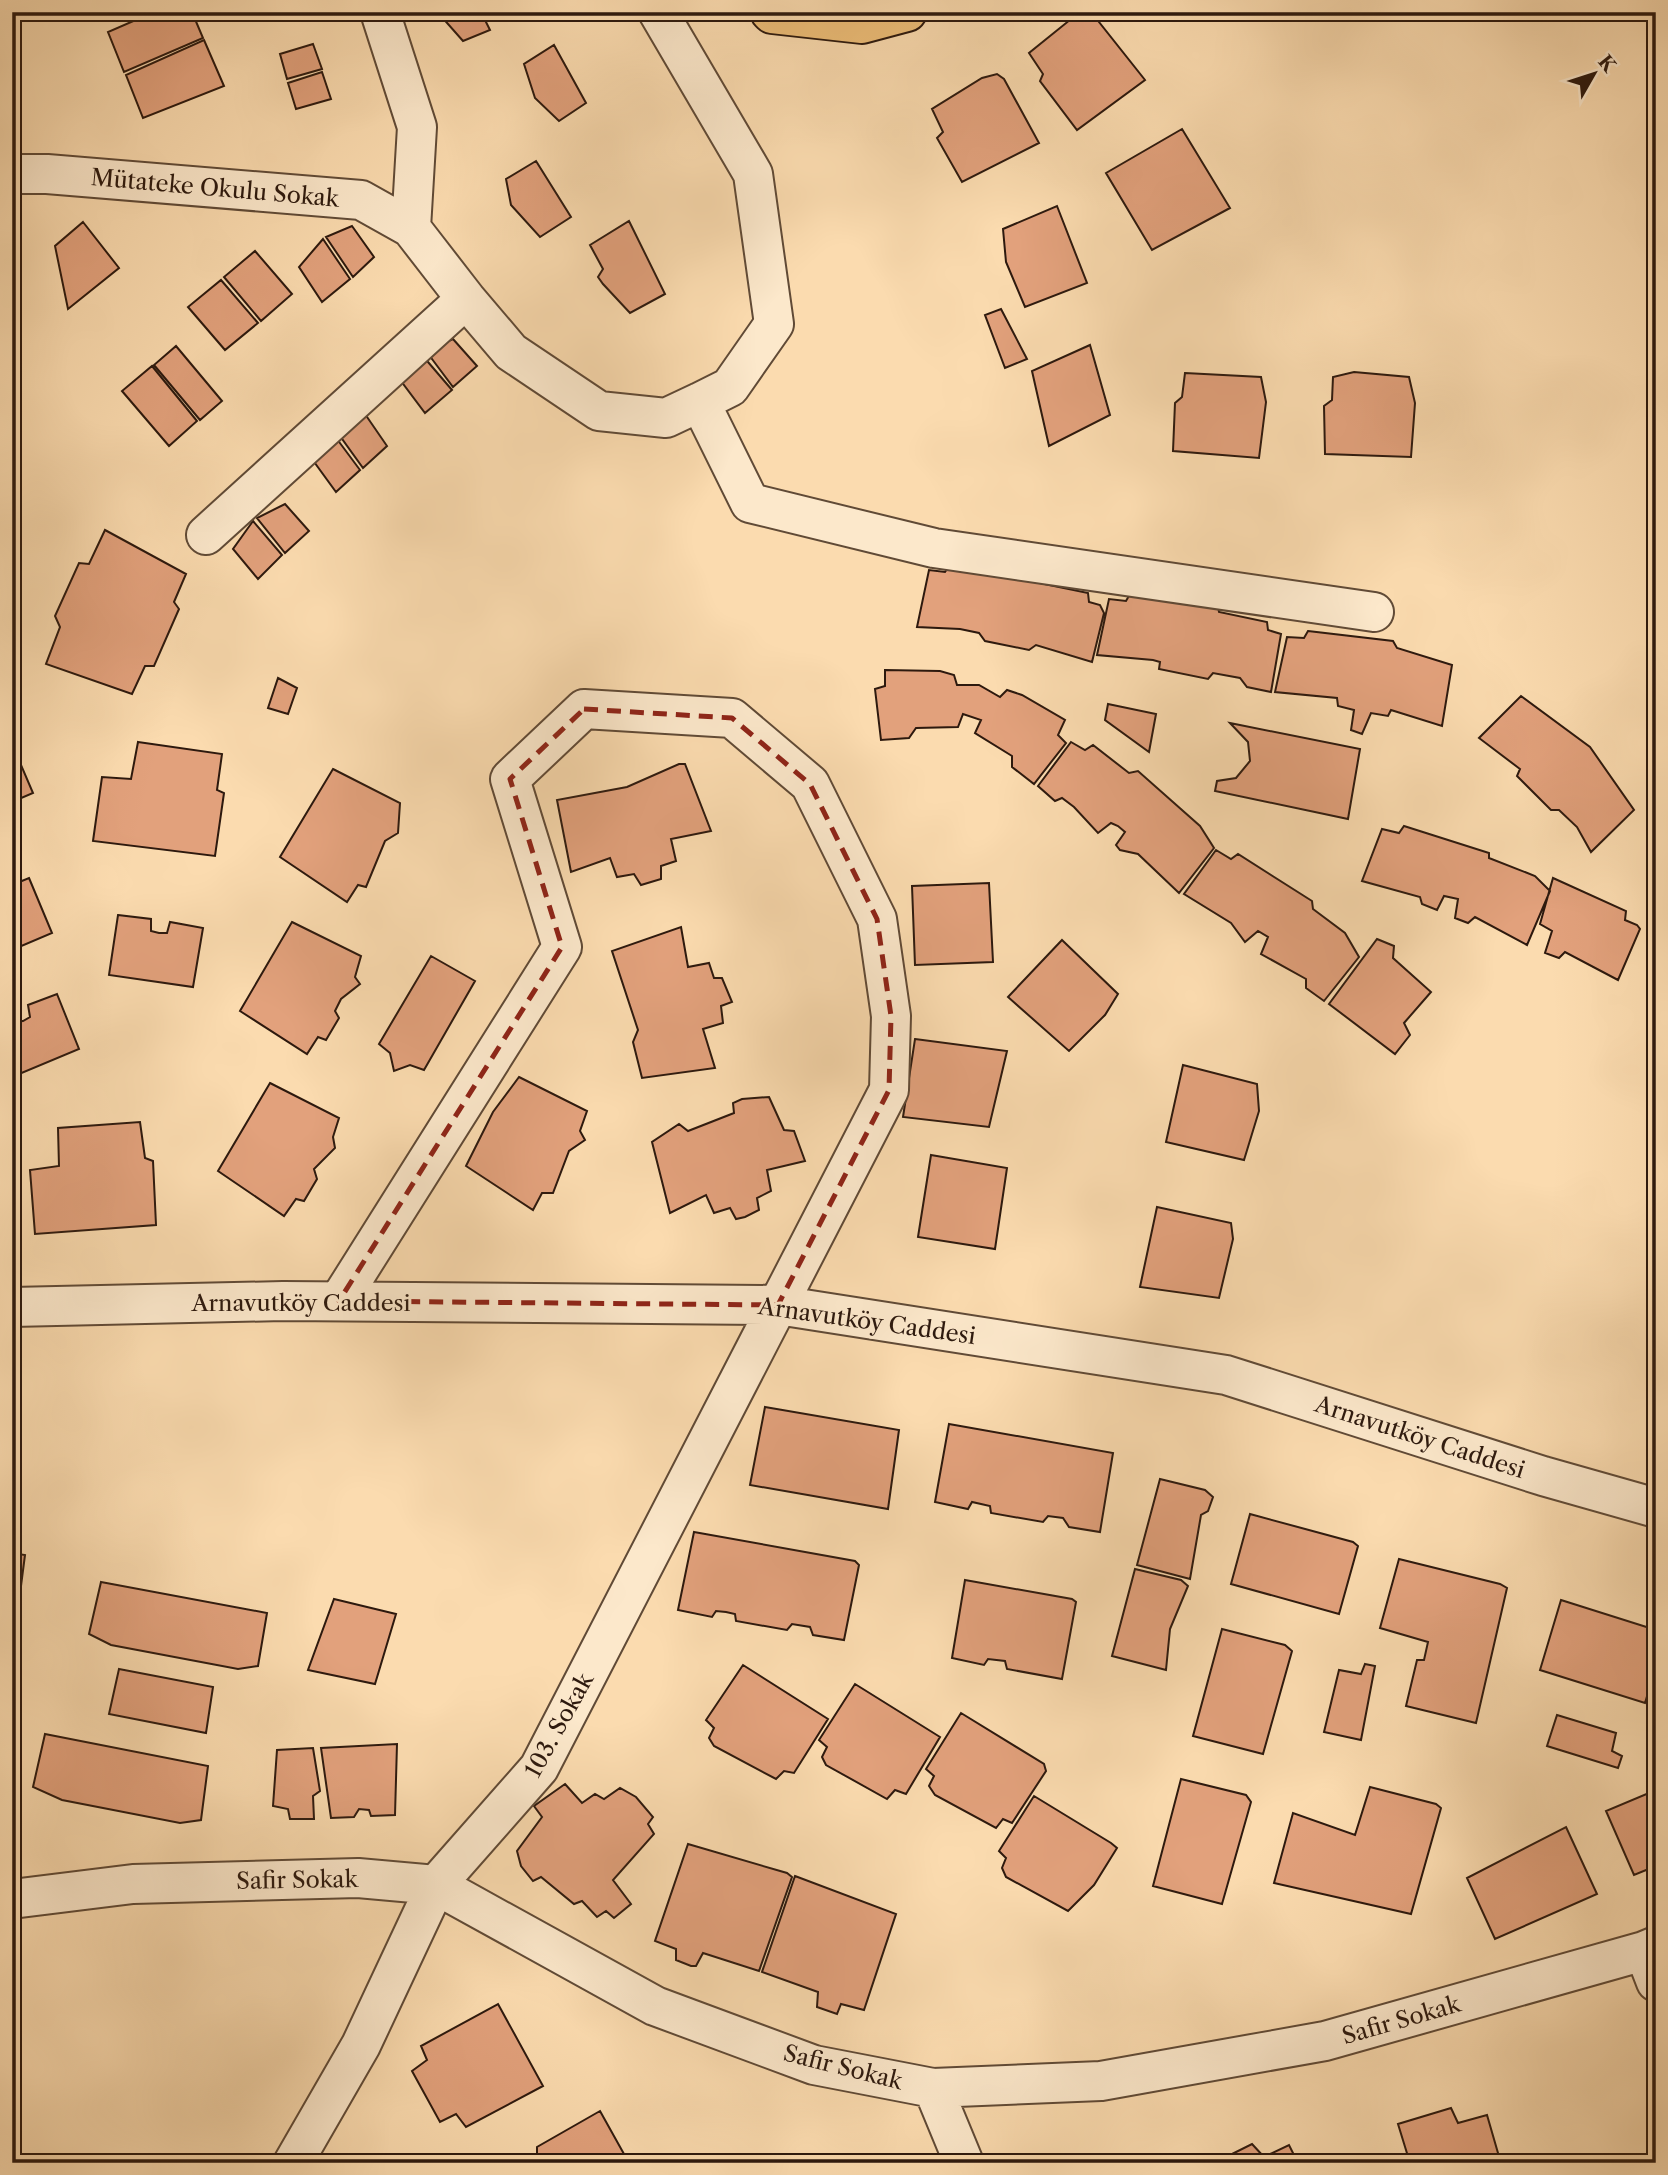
<svg xmlns="http://www.w3.org/2000/svg" width="1668" height="2175" viewBox="0 0 1668 2175" font-family="'Libre Caslon Text',serif">
<style>
.building{fill:#e2a17c;stroke:#2d190e;stroke-width:2}
.lines{fill:none;stroke-linecap:round;stroke-linejoin:round}
.minor-casing{stroke:#604a36;stroke-width:42}
.major-casing{stroke:#2d190e;stroke-width:42}
.minor{stroke:#fce8cb;stroke-width:38}
.major{stroke:#eebe78;stroke-width:38}
.marked{fill:none;stroke:#8f2418;stroke-width:5;stroke-dasharray:14 9;stroke-linejoin:round}
.labels{text-anchor:middle;stroke-width:6;stroke-linejoin:round;paint-order:stroke}
.street-label{font-size:23px;fill:#2d190e;stroke:#fce8cb}
</style>
<rect width="100%" height="100%" fill="#fbdbaf"/>
<filter id="stains"><feTurbulence type="fractalNoise" baseFrequency=".00286" numOctaves="4"/><feColorMatrix values="0 0 0 0 .2 0 0 0 0 .09 0 0 0 0 .02 0 0 0 .5 -.17"/></filter>
<radialGradient id="worn" r=".72"><stop offset=".6" stop-color="#630" stop-opacity="0"/><stop offset="1" stop-color="#630" stop-opacity=".3"/></radialGradient>
<path class="building" d="M154,12h38l11,26 -79,34 -16,-40z
M445,12h36l9,18 -27,11 -23,-26z
M1083,12h8l54,68 -68,50 -37,-49 3,-7 -14,-21 47,-38z
M204,40l20,46 -81,32 -17,-43z
M313,44l9,25 -35,10 -7,-25z
M554,45l32,58 -27,18 -24,-23 -11,-34z
M322,72l9,27 -35,10 -8,-26z
M997,74l7,5 35,64 -77,39 -25,-44 6,-6 -11,-23 50,-31z
M1182,129l48,79 -78,42 -46,-77z
M536,161l35,56 -31,20 -29,-32 -5,-26z
M1057,206l30,77 -62,24 -19,-45 -3,-33z
M629,221l36,73 -35,19 -27,-29 -5,-7 5,-8 -13,-24z
M83,222l36,46 -51,41 -13,-63z
M352,226l22,31 -21,20 -27,-40z
M323,239l27,40 -28,23 -23,-35z
M255,251l37,43 -31,27 -37,-44z
M221,280l37,43 -33,27 -37,-43z
M1001,309l26,50 -22,9 -20,-53z
M453,339l24,27 -24,21 -27,-36z
M1090,345l20,70 -61,31 -17,-75z
M176,346l46,55 -22,19 -46,-55z
M422,355l30,35 -27,23 -24,-32z
M152,366l45,55 -28,25 -47,-55z
M1354,372l55,5 6,26 -4,54 -86,-3 -1,-48 8,-6 1,-23z
M1185,373l76,4 5,25 -7,56 -86,-7 2,-48 7,-6z
M365,414l22,32 -24,22 -28,-39z
M331,431l29,39 -24,22 -24,-33z
M285,504l24,27 -24,22 -28,-35z
M253,521l29,34 -24,24 -25,-30z
M105,530l81,44 -12,28 5,7 -25,57h-9l-13,28 -86,-30 14,-37 -5,-11 24,-53 10,1z
M950,565l86,11 4,7 48,10 1,9 11,3 4,8 -12,49 -56,-17 -7,5 -44,-9 -6,-8 -19,-4 -43,-2 12,-57 16,2z
M1130,594l88,12 1,6 48,10 1,8 13,4 -10,58 -24,-5 -7,-9 -27,-5 -5,6 -49,-10 1,-7 -7,-2 -56,-5 12,-56 17,2z
M1308,631l85,10 4,7 55,17 -10,61 -51,-16 -3,6 -17,-3 -9,21 -11,-4 3,-20 -16,-4 -1,-8 -62,-6 12,-55 17,1z
M885,670l55,1 14,4 3,10h22l21,12 7,-7 15,5 43,25 -7,15 8,8 -32,41 -22,-17v-11l-37,-23 6,-13 -18,-6 -5,13 -42,1 -7,10 -28,2 -6,-51 10,-3z
M278,678l19,10 -9,26 -20,-6z
M1521,696l69,51 44,63 -43,42 -14,-25 -18,-17h-8l-34,-34 3,-7 -41,-31z
M1108,704l48,10 -7,38 -44,-32z
M1230,723l130,26 -12,70 -133,-28 2,-10 19,-3 14,-17 -2,-19z
M138,742l84,12 -5,36 7,3 -9,63 -122,-15 9,-64 29,2z
M1071,742l14,8 8,-5 36,28 9,-2 62,55 14,22 -35,45 -41,-39 -18,-4 -4,-5 9,-13 -7,-6 -7,-3 -13,10 -24,-26 -12,-9 -7,3 -17,-15z
M12,744l21,49 -21,9z
M679,764h6l26,67 -40,8 5,22 -15,5v13l-20,6 -7,-11 -17,3 -7,-19 -39,14 -14,-72 70,-13z
M333,769l67,34 -2,30 -13,8 -19,46 -8,-2 -11,17 -67,-45z
M1404,826l85,27v5l46,18 15,15 -23,54 -52,-28 -7,6 -13,-5 3,-19 -14,-3 -7,14 -15,-6 -2,-7 -58,-16 20,-52 17,4z
M1216,850l15,9 7,-5 74,47 1,8 32,24 14,24 -35,44 -18,-13v-9l-45,-25 7,-17 -10,-6 -13,11 -14,-19 -47,-29z
M29,878l23,55 -40,17v-65z
M1553,878l73,33 -1,9 12,5 3,4 -22,51 -53,-28 -6,6 -14,-5 7,-22 -12,-7z
M989,883l4,79 -78,3 -3,-79z
M118,915l33,4v12l8,2h8l3,-11 33,6 -10,59 -84,-12z
M292,922l69,34 -6,21 5,7 -19,15 -6,12 4,7 -13,22 -8,-3 -11,17 -67,-43z
M681,927l7,40 21,-4 5,15h8l10,24 -11,4 2,17 -20,6 12,39 -73,10 -9,-36 5,-12 -26,-79z
M1377,939l17,7 -1,12 38,34 -27,31 6,12 -15,19 -66,-50z
M1062,940l56,54 -13,21 -36,36 -61,-54z
M431,956l44,25 -51,89 -14,-5 -16,6 -4,-18 -11,-9z
M57,994l22,55 -67,28v-61l3,6 8,-1 7,-4 -2,-12z
M915,1039l92,12 -18,76 -86,-10z
M1183,1065l74,19 2,27 -15,49 -78,-18z
M519,1077l68,34 -7,20 5,9 -16,11 -16,42h-11l-9,17 -67,-44 27,-54z
M270,1083l69,35 -6,19 2,11 -21,21 3,10 -13,22 -8,-2 -12,17 -66,-45z
M769,1097l15,33 10,1 11,30 -38,9 4,21 -14,7 2,12 -14,7 -9,2 -6,-11 -16,5 -8,-18 -36,18 -18,-71 27,-18 9,7 46,-18 -1,-10 9,-4z
M140,1122l5,36 8,3 3,64 -121,9 -5,-64 29,-4 -1,-38z
M931,1155l76,13 -12,81 -77,-12z
M1157,1207l74,16 2,16 -14,59 -79,-11z
M765,1407l134,23 -11,79 -138,-24z
M949,1424l164,29 -13,79 -31,-5 -6,-9 -15,-2 -5,6 -52,-9 -1,-7 -18,-4 -4,7 -33,-7z
M1160,1479l45,11 8,7 -5,14 -7,4 -11,64 -53,-14z
M1250,1514l103,28 5,4 -19,68 -108,-30z
M694,1532l161,29 4,4 -15,75 -31,-5 -3,-8 -18,-3 -5,6 -51,-9 -1,-7 -9,-2 -10,-1 -4,6 -34,-7z
M12,1553l13,2 -7,54 -6,-1z
M1399,1559l101,25 7,4 -31,135 -70,-17 11,-46h7l4,-18 -48,-14z
M1135,1569l46,11 7,6 -18,43 -4,41 -54,-14z
M965,1580l107,19 4,3 -14,77 -55,-10 -2,-8 -17,-2 -4,6 -32,-7z
M101,1582l166,31 -9,53 -20,3 -127,-24 -22,-11z
M334,1599l62,15 -21,70 -67,-14z
M1561,1600l95,30v36l-11,37 -105,-33z
M1222,1629l63,16 7,6 -29,103 -70,-18z
M1365,1664l10,2 -14,74 -37,-8 15,-62 22,4z
M743,1665l85,54 -34,54 -10,-2 -8,8 -62,-33 -5,-8 5,-10 -8,-8z
M119,1669l94,18 -7,46 -97,-19z
M855,1684l85,53 -34,57 -11,-4 -8,9 -61,-34 -4,-8 5,-10 -8,-7z
M961,1713l83,51 2,7 -34,52 -9,-4 -7,9 -61,-33 -6,-9 5,-10 -8,-7z
M1557,1715l59,18 -4,18 10,5 -4,12 -71,-22z
M45,1734l163,32 -7,54 -21,3 -118,-23 -29,-13z
M397,1744l-2,71 -24,1 -2,-6 -10,-1 -5,8 -23,1 -10,-70z
M313,1748l7,43 -7,5 1,23h-24l-2,-10 -15,-3 4,-56z
M1181,1779l65,16 5,7 -29,102 -69,-18z
M565,1784l17,19 13,-9 9,5 16,-11 16,9 17,20 -5,7 6,10 -41,46 18,24 -17,14 -8,-7 -9,6 -15,-16 -8,3 -33,-27 -8,4 -12,-15 -4,-15 25,-34 -8,-11z
M1370,1787l66,17 5,4 -30,106 -137,-31 19,-70 62,22z
M1656,1790v76l-22,9 -28,-64z
M1034,1796l77,47 6,5 -23,37 -26,26 -62,-34 -4,-9 4,-10 -7,-7z
M1566,1827l31,67 -102,45 -28,-61z
M688,1844l99,29 5,4 -33,94 -56,-18 -7,13h-5l-15,-6v-11l-21,-8z
M795,1876l101,38 -32,96 -23,-6 -4,10 -20,-7 1,-15 -56,-20z
M498,2004l45,82 -77,41 -10,-13 -16,8 -28,-51 15,-11 -6,-14z
M1451,2108l7,15 29,-8 13,45 -7,3h-83l-12,-39z
M600,2111l29,52h-104l12,-8v-8z
M1252,2144l12,13 25,-12 9,18h-84z"/>
<g class="lines">
<defs>
<path id="minor" d="M380,12l37,115 -6,101
M12,174h35l314,26 50,28 55,71 45,53 88,59 67,7 34,-16 30,-15 44,-63 -21,-150 -95,-162
M700,402l50,101 184,45 440,64
M206,535l260,-236
M12,1307l271,-6 495,4 448,70 317,101 113,32
M12,1899l121,-15 225,-6 78,7 219,121 159,59 119,23 168,-7 224,-40 319,-90 12,-5
M1644,1951l12,31
M933,2088l31,75
M293,2163l68,-118 75,-160 103,-117 350,-678 2,-74 -14,-97 -67,-135 -78,-66 -148,-9 -74,70 52,168 -223,354"/>
<path id="major" d="M770,12l2,2 90,10 45,-12"/>
</defs>
<use href="#minor" class="minor-casing"/>
<use href="#major" class="major-casing"/>
<use href="#minor" class="minor"/>
<use href="#major" class="major"/>
</g>
<path class="marked" d="M584,709l148,9 78,66 67,135 14,97 -2,74 -111,215 -439,-4 223,-354 -52,-168z"/>
<g class="labels">
<g class="street-label">
<text transform="translate(215 188) rotate(5)" y="8">Mütateke Okulu Sokak</text>
<text x="301" y="1311">Arnavutköy Caddesi</text>
<text transform="translate(867 1321) rotate(8)" y="8">Arnavutköy Caddesi</text>
<text transform="translate(1420 1437) rotate(18)" y="8">Arnavutköy Caddesi</text>
<text transform="translate(559 1725) rotate(-61)" y="8">103. Sokak</text>
<text transform="translate(297 1880) rotate(-1)" y="8">Safir Sokak</text>
<text transform="translate(1401 2020) rotate(-16)" y="8">Safir Sokak</text>
<text transform="translate(843 2067) rotate(14)" y="8">Safir Sokak</text>
</g>
</g>
<rect width="1668" height="2175" fill="none" stroke="#fbdbaf" stroke-width="42"/>
<rect x="14" y="14" width="1640" height="2147" fill="none" stroke="#2d190e" stroke-width="3.5"/>
<rect x="21" y="21" width="1626" height="2133" fill="none" stroke="#2d190e" stroke-width="2"/>
<g transform="translate(1594 74) rotate(51)" stroke="#fce8cb" stroke-width="5" paint-order="stroke">
<path d="M0-5L12 26L0 18L-12 26Z" fill="#2d190e"/>
<text y="-10" font-size="19" font-weight="bold" text-anchor="middle" fill="#2d190e">K</text>
</g>
<rect width="100%" height="100%" filter="url(#stains)"/>
<rect width="100%" height="100%" fill="url(#worn)"/>
</svg>
